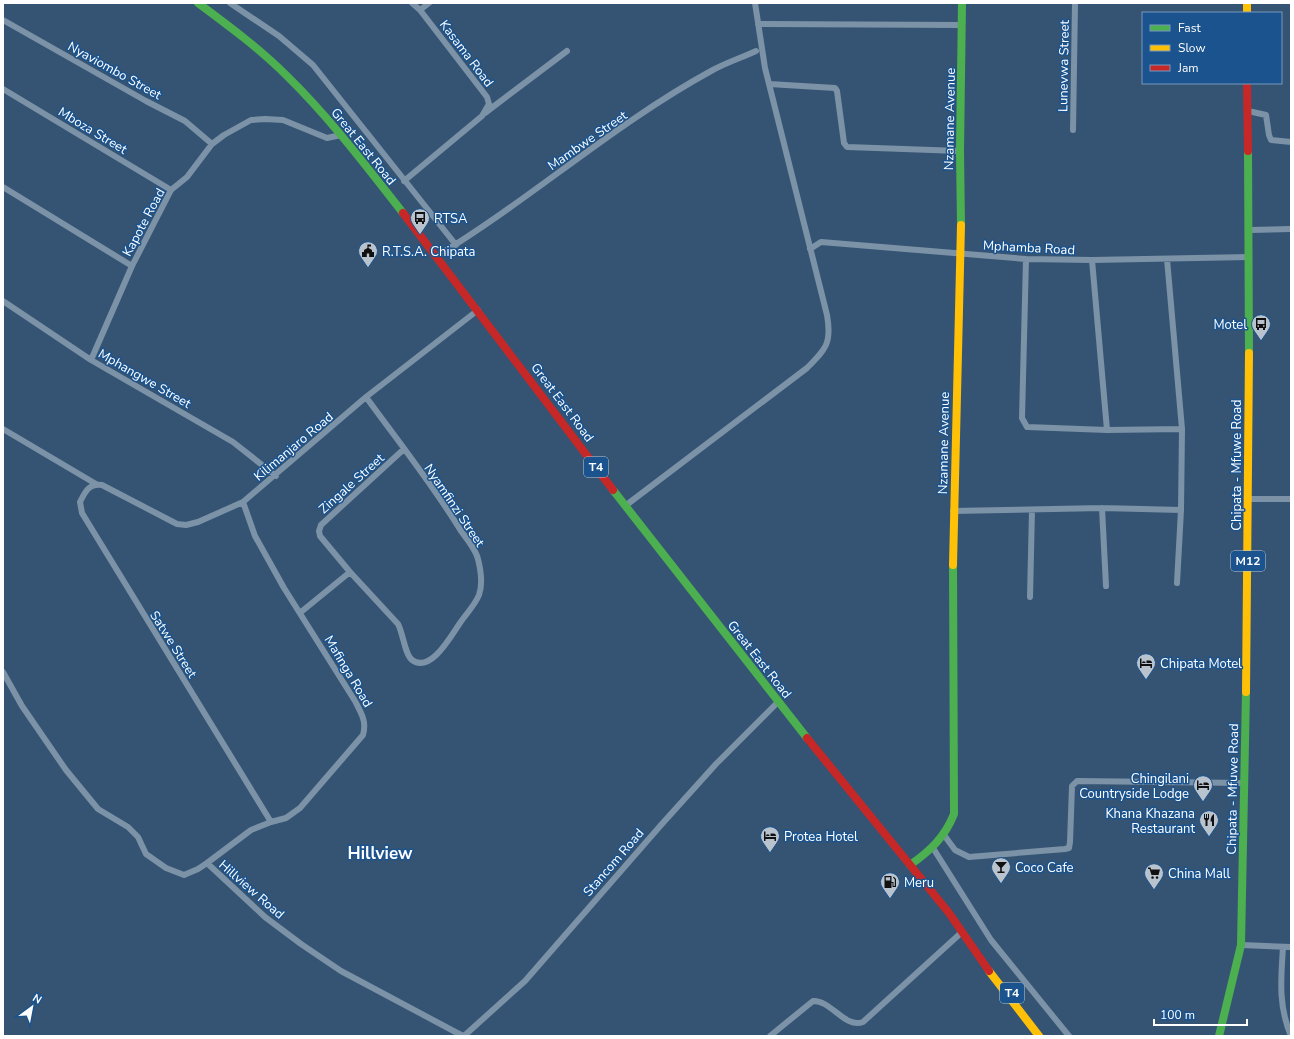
<svg xmlns="http://www.w3.org/2000/svg" width="1294" height="1039" viewBox="0 0 1294 1039" font-family="'Nunito Sans',sans-serif">
<style>
.lines{fill:none;stroke-linecap:round;stroke-linejoin:round}
.street{stroke:#7c92a7;stroke-width:6}
.fast{stroke:#4caf50;stroke-width:8}
.slow{stroke:#ffc107;stroke-width:8}
.jam{stroke:#c62828;stroke-width:8}
.labels{text-anchor:middle;stroke-width:3;stroke-linejoin:round;paint-order:stroke}
.shield{fill:#1a538e;stroke:#bacbdd;stroke-width:1}
.shield-label{font-size:12px;font-weight:bold;fill:#fff}
.street-label{font-size:13px;fill:#fff;stroke:#1a538e}
.poi-label{font-size:13px;fill:#fff;stroke:#1a538e;text-anchor:start}
.district-label{font-size:17px;font-weight:bold;fill:#fff;stroke:#1a538e}
</style>
<rect width="100%" height="100%" fill="#355473"/>
<g class="lines">
<path class="street" d="M230,3l49,33 34,29 143,180
M420,10l9,-7
M3,20l143,81 39,20 27,23
M758,24l204,1
M769,84l66,4 2,3 7,52 3,4 113,4
M3,89l168,101
M1248,111l18,4 3,20 2,5 20,2
M485,113l82,-62
M1073,130l2,-127
M404,181l78,-65 7,-12 -2,-7 -67,-87 -8,-7
M3,187l129,79 39,-76 16,-13 25,-33 12,-9 27,-15 14,-1 18,1 44,18 14,-3
M1249,230l42,-1
M810,249l11,-7 205,17 66,1 157,-3
M437,256c94,-57 177,-132 274,-185 14,-8 30,-13 45,-20
M1026,259l-4,159 5,9 80,3 75,-1
M1167,259l15,170 -1,81 -4,73
M1092,260l15,170
M3,301l88,59 142,82 43,34
M91,360l41,-94
M366,397c32,44 67,88 95,134 6,8 15,19 17,28 3,12 5,25 1,36 -4,10 -13,19 -19,28 -8,11 -29,51 -48,37 -7,-5 -9,-27 -14,-36l-48,-52 -30,-36 -1,-5 2,-6 83,-76
M3,429l93,55
M1247,499h44
M625,506l182,-138c19,-19 25,-25 20,-53l-62,-247 -10,-65
M1102,508l4,78
M953,511l149,-3 79,2
M1030,597l2,-87
M301,612l49,-40
M3,672l19,34 44,64 32,39 30,18 10,10 8,17 20,14 18,7 14,-6 9,-6 58,54 36,27 40,27 122,65
M271,822l-189,-309 -2,-11c5,-10 9,-19 22,-17l75,39 9,1 12,-3 45,-20 123,-105 112,-87
M944,835l11,15 14,7 96,-8 4,-1 1,-6 2,-56 5,-5 167,2
M933,848l58,92 78,96
M207,863l44,-33 20,-8 15,-4 14,-10 63,-73c4,-14 -2,-22 -8,-34l-71,-113 -29,-52 -12,-34
M1241,945l50,2
M1283,947c-2,32 -5,58 8,89
M464,1036l61,-55 136,-156 55,-61 62,-62
M770,1036l43,-35c18,-1 32,28 50,21l99,-90"/>
<path class="fast" d="M198,3c31,23 62,46 89,73 43,42 79,90 116,137
M1248,151l1,202
M961,225l-1,-74 2,-148
M613,490l194,248
M910,865c20,-14 35,-28 44,-51l-1,-249
M1219,1036l22,-91 5,-253"/>
<path class="slow" d="M1247,3v10
M953,565l8,-340
M1246,692l3,-339
M989,971l50,65"/>
<path class="jam" d="M1247,83l1,68
M403,213l210,277
M807,738l142,175 40,58"/>
</g>
<defs>
<symbol id="bus-pin" viewBox="-11 -11 22 30"><path d="M0 17L-7.5 6A9.5 9.5 0 1 1 7.5 6Z" fill="#b8c3ce" stroke="#1a538e"/><path d="M-5-6H5V4H4V6H2V4H-2V6H-4V4H-5ZM-3.5-4V0h7V-4ZM-3.5 1.2v1.5H-2V1.2ZM2 1.2v1.5H3.5V1.2Z" fill="#111"/></symbol>
<symbol id="civic-pin" viewBox="-11 -11 22 30"><path d="M0 17L-7.5 6A9.5 9.5 0 1 1 7.5 6Z" fill="#b8c3ce" stroke="#1a538e"/><path d="M-.6-6.5H3V-4.5H.6V-3L4-1V1h2V6H-6V1h2V-1L-.6-3ZM-1.2 2.5V6h2.4V2.5Z" fill="#111"/></symbol>
<symbol id="hotel-pin" viewBox="-11 -11 22 30"><path d="M0 17L-7.5 6A9.5 9.5 0 1 1 7.5 6Z" fill="#b8c3ce" stroke="#1a538e"/><path d="M-6-4.5h1.5V1H6V5H4.5V3h-9V5H-6ZM-4 0a1.8 1.8 0 1 1 3.6 0ZM.5 0V-2.5h3Q6-2.5 6 0Z" fill="#111"/></symbol>
<symbol id="restaurant-pin" viewBox="-11 -11 22 30"><path d="M0 17L-7.5 6A9.5 9.5 0 1 1 7.5 6Z" fill="#b8c3ce" stroke="#1a538e"/><path d="M-5-6h1v4h1v-4h1v4h1v-4h1v5L-1.5 .5V6h-2V.5L-5-1ZM5-6V6H3V1.5H1.5Q1.5-4 5-6Z" fill="#111"/></symbol>
<symbol id="bar-pin" viewBox="-11 -11 22 30"><path d="M0 17L-7.5 6A9.5 9.5 0 1 1 7.5 6Z" fill="#b8c3ce" stroke="#1a538e"/><path d="M-6-5H6L.8 .8V4.5H3.5V6h-7V4.5H-.8V.8Z" fill="#111"/></symbol>
<symbol id="supermarket-pin" viewBox="-11 -11 22 30"><path d="M0 17L-7.5 6A9.5 9.5 0 1 1 7.5 6Z" fill="#b8c3ce" stroke="#1a538e"/><path d="M-6-5.5h2.5l.6 2H6L4.5 2H-2.5L-4.4-4H-6ZM-1.5 3.2a1.3 1.3 0 1 0 .1 0ZM3 3.2a1.3 1.3 0 1 0 .1 0Z" fill="#111"/></symbol>
<symbol id="fuel-pin" viewBox="-11 -11 22 30"><path d="M0 17L-7.5 6A9.5 9.5 0 1 1 7.5 6Z" fill="#b8c3ce" stroke="#1a538e"/><path d="M-5.5-6h7V0h2V4h1.3V-2.5L3-4.5l.8-.8L6-3V5H2.5V1h-1V6h-7ZM-4.2-4.7v3.2H.2V-4.7Z" fill="#111"/></symbol>
</defs>
<g fill-rule="evenodd">
<use href="#bus-pin" x="409" y="207" width="22" height="30"/>
<use href="#civic-pin" x="357" y="240" width="22" height="30"/>
<use href="#bus-pin" x="1250" y="313" width="22" height="30"/>
<use href="#hotel-pin" x="1135" y="652" width="22" height="30"/>
<use href="#hotel-pin" x="1192" y="774" width="22" height="30"/>
<use href="#restaurant-pin" x="1198" y="809" width="22" height="30"/>
<use href="#hotel-pin" x="759" y="825" width="22" height="30"/>
<use href="#bar-pin" x="990" y="856" width="22" height="30"/>
<use href="#supermarket-pin" x="1143" y="862" width="22" height="30"/>
<use href="#fuel-pin" x="879" y="871" width="22" height="30"/>
</g>
<g class="labels">
<g class="shield">
<rect x="584" y="457" width="24" height="20" rx="3"/>
<rect x="1231" y="551" width="34" height="20" rx="3"/>
<rect x="1000" y="983" width="24" height="20" rx="3"/>
</g>
<g class="shield-label">
<text x="596" y="471">T4</text>
<text x="1248" y="565">M12</text>
<text x="1012" y="997">T4</text>
</g>
<g class="street-label">
<text transform="translate(467 53) rotate(53)" y="5">Kasama Road</text>
<text transform="translate(1063 66) rotate(-89)" y="5">Lunevwa Street</text>
<text transform="translate(115 70) rotate(29)" y="5">Nyaviombo Street</text>
<text transform="translate(949 119) rotate(-89)" y="5">Nzamane Avenue</text>
<text transform="translate(93 130) rotate(31)" y="5">Mboza Street</text>
<text transform="translate(587 140) rotate(-35)" y="5">Mambwe Street</text>
<text transform="translate(364 146) rotate(51)" y="5">Great East Road</text>
<text transform="translate(143 222) rotate(-62)" y="5">Kapote Road</text>
<text transform="translate(1029 247) rotate(3)" y="5">Mphamba Road</text>
<text transform="translate(145 378) rotate(30)" y="5">Mphangwe Street</text>
<text transform="translate(563 402) rotate(53)" y="5">Great East Road</text>
<text transform="translate(943 443) rotate(-89)" y="5">Nzamane Avenue</text>
<text transform="translate(293 446) rotate(-40)" y="5">Kilimanjaro Road</text>
<text transform="translate(1236 465) rotate(-90)" y="5">Chipata - Mfuwe Road</text>
<text transform="translate(351 483) rotate(-42)" y="5">Zingale Street</text>
<text transform="translate(455 505) rotate(56)" y="5">Nyamfinzi Street</text>
<text transform="translate(174 644) rotate(58)" y="5">Satwe Street</text>
<text transform="translate(760 659) rotate(52)" y="5">Great East Road</text>
<text transform="translate(349 671) rotate(59)" y="5">Mafinga Road</text>
<text transform="translate(1232 789) rotate(-89)" y="5">Chipata - Mfuwe Road</text>
<text transform="translate(613 862) rotate(-49)" y="5">Stancom Road</text>
<text transform="translate(252 889) rotate(41)" y="5">Hillview Road</text>
</g>
<g class="poi-label">
<text x="434" y="223">RTSA</text>
<text x="382" y="256">R.T.S.A. Chipata</text>
<text x="1247" y="329" text-anchor="end">Motel</text>
<text x="1160" y="668">Chipata Motel</text>
<text x="1189" y="783" text-anchor="end">Chingilani<tspan x="1189" dy="15">Countryside Lodge</tspan></text>
<text x="1195" y="818" text-anchor="end">Khana Khazana<tspan x="1195" dy="15">Restaurant</tspan></text>
<text x="784" y="841">Protea Hotel</text>
<text x="1015" y="872">Coco Cafe</text>
<text x="1168" y="878">China Mall</text>
<text x="904" y="887">Meru</text>
</g>
<g class="district-label">
<text x="380" y="859">Hillview</text>
</g>
</g>
<rect width="1294" height="1039" fill="none" stroke="#ffffff" stroke-width="8"/>
<rect x="1142" y="12" width="140" height="72" fill="#1a538e" stroke="#7698bb"/>
<rect x="1150" y="25" width="20" height="6" fill="#4caf50" stroke="#7698bb"/>
<text x="1178" y="32" font-size="12" fill="#ffffff">Fast</text>
<rect x="1150" y="45" width="20" height="6" fill="#ffc107" stroke="#7698bb"/>
<text x="1178" y="52" font-size="12" fill="#ffffff">Slow</text>
<rect x="1150" y="65" width="20" height="6" fill="#c62828" stroke="#7698bb"/>
<text x="1178" y="72" font-size="12" fill="#ffffff">Jam</text>
<g transform="translate(32 1007) rotate(32)" stroke="#1a538e" stroke-width="3" paint-order="stroke">
<path d="M0-3L7 15L0 10L-7 15Z" fill="#ffffff"/>
<text y="-6" font-size="11" font-weight="bold" text-anchor="middle" fill="#ffffff">N</text>
</g>
<path d="M1154 1019v6h93v-6" fill="none" stroke="#ffffff" stroke-width="2"/>
<text x="1160" y="1019" font-size="12" fill="#ffffff" stroke="#1a538e" stroke-width="3" paint-order="stroke">100 m</text>
</svg>
